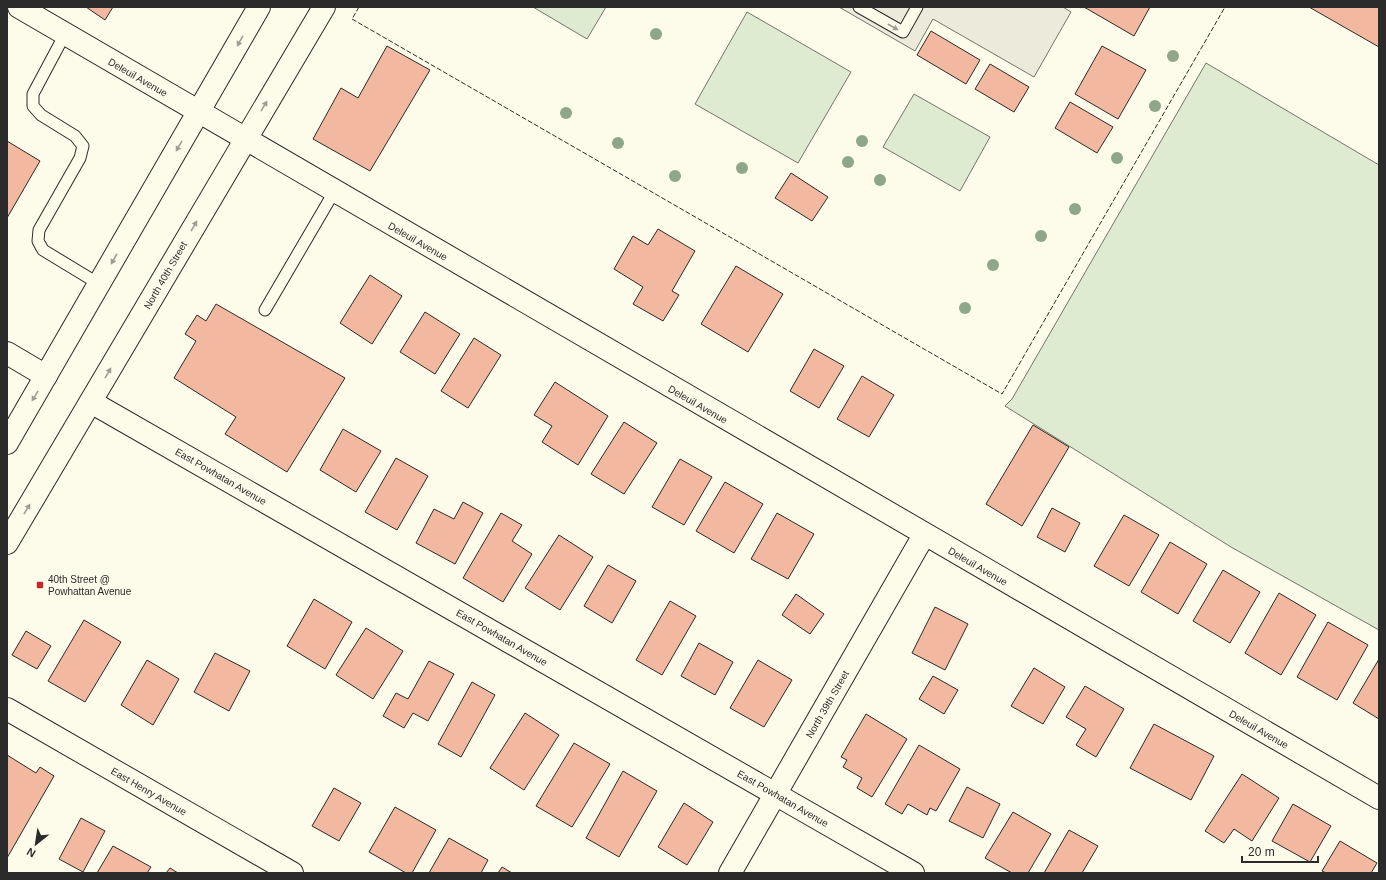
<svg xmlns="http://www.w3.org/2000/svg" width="1386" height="880" viewBox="0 0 1386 880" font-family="Helvetica,sans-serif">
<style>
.green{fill:#deebd1;stroke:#74746e}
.parking{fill:#eceadb;stroke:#74746e}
.building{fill:#f2b8a0;stroke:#2b2b2b}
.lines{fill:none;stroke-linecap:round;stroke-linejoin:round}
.lane-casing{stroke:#2b2b2b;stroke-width:13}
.street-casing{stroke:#2b2b2b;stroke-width:24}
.secondary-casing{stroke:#2b2b2b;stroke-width:24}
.lane{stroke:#fdfbea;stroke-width:11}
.street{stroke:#fdfbea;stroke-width:22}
.secondary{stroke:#fdfbea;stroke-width:22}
.fence{stroke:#2b2b2b;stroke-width:1;stroke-dasharray:5 2;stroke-linecap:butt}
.tree{fill:#8ea78a}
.oneway{fill:#9e9d94}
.poi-dot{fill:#c62828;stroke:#fdfbea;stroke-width:1.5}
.labels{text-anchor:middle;stroke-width:3;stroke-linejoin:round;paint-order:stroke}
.street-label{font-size:10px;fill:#2b2b2b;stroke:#fdfbea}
.poi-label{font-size:10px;fill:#2b2b2b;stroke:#fdfbea;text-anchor:start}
</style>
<rect width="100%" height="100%" fill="#fdfbea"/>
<path class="green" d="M533,7h73l-19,32z
M747,12l104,60 -53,91 -103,-59z
M1206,63l173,102v465l-148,-83 -226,-141 7,-7z
M914,94l76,43 -30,54 -77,-44z"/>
<path class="parking" d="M839,7h224l8,5 -37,65 -101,-58 -18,32z"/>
<path class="building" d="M86,7h27l-8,13z
M1084,7h66l-16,29z
M1309,7h70v40z
M931,31l49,29 -14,24 -49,-29z
M387,46l43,24 -60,101 -57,-32 28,-51 17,10z
M1102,46l44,24 -28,49 -43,-25z
M990,64l39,23 -15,25 -39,-23z
M1070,102l43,25 -16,26 -42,-25z
M7,141l33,20 -33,57z
M791,173l37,24 -16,24 -37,-23z
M658,229l37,22 -23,40 7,4 -16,26 -30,-17 10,-17 -29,-18 19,-33 15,9z
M736,266l47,28 -35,58 -47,-28z
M370,275l32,21 -30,48 -32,-21z
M216,304l129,74 -58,94 -62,-38 11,-17 -62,-39 22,-37 -11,-7 12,-19 9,6z
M425,312l35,22 -25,40 -35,-22z
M474,338l27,17 -33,53 -27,-17z
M814,349l30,17 -25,42 -29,-17z
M862,376l32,19 -25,42 -32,-18z
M555,382l53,34 -30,49 -36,-23 10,-16 -18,-11z
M624,422l33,21 -33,51 -33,-20z
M1033,425l36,22 -47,79 -36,-22z
M343,429l38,22 -25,41 -36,-22z
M396,458l32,18 -31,54 -32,-18z
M680,459l32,18 -28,48 -32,-18z
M725,482l38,22 -29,49 -38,-22z
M463,502l20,11 -28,51 -39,-21 18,-34 20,10z
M1052,508l28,15 -15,29 -28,-15z
M501,513l21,12 -10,16 20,13 -29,48 -40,-24z
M777,513l37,21 -26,45 -37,-20z
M1124,515l35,20 -30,51 -35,-20z
M559,535l34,22 -33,53 -35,-22z
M1170,542l37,22 -29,50 -37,-22z
M608,565l28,16 -24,42 -28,-17z
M1223,570l37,22 -30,51 -37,-22z
M1279,593l37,22 -35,60 -36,-22z
M796,594l28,20 -14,20 -28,-19z
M314,599l38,23 -27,47 -38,-23z
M670,601l26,15 -34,59 -26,-15z
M935,607l33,17 -23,46 -33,-17z
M84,620l37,22 -36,60 -37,-21z
M1328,622l40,23 -31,55 -40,-23z
M366,628l37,23 -30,48 -37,-24z
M26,631l25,15 -14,23 -25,-14z
M699,643l34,19 -18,33 -34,-19z
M215,653l35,18 -21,40 -35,-19z
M1379,659v60l-26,-16z
M147,660l32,19 -26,46 -32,-20z
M758,660l34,20 -28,47 -34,-19z
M429,661l25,13 -26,47 -15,-8 -9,15 -21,-12 13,-23 12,6z
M1034,668l31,19 -22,37 -32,-18z
M933,676l25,14 -14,24 -25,-15z
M472,682l23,13 -34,62 -23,-13z
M1085,686l39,23 -28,48 -20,-12 10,-16 -20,-12z
M525,713l34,22 -35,55 -34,-22z
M866,714l41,25 -35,58 -15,-9 5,-10 -19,-11 4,-7 -6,-3z
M1154,724l60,32 -23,44 -61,-32z
M574,743l36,21 -38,63 -36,-21z
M919,745l41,24 -24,42 -6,-3 -3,7 -19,-11 -6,10 -17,-10z
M7,755l29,18 4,-6 14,9 -47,82z
M623,771l34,20 -38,66 -33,-19z
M1242,774l37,24 -27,43 -18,-12 -10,14 -19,-12z
M967,787l33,17 -17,34 -34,-17z
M334,788l27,15 -22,38 -27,-15z
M684,803l29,19 -26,43 -29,-18z
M1293,804l38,22 -21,36 -38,-21z
M395,807l41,23 -24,43h-6l-37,-21z
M1013,812l38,22 -23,39h-16l-27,-15z
M81,818l24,13 -22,41 -24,-13z
M1069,830l29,16 -16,27h-38z
M449,838l39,22 -7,13h-52z
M1340,841l37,22 -6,10h-45l-4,-2z
M113,846l38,21 -4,6h-50z
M502,867l10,6h-14z
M170,868l8,5h-12z"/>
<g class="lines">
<defs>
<path id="lane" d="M859,7l44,25 14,-25
M65,34l-32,60v12l8,9 34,21 8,10 -3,12 -41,72 -1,11 5,9 56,34
M265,310l69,-118"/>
<path id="street" d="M19,7l1360,791
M7,353l39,23
M91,402l822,471
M7,709l285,164
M730,873l194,-338"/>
<path id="secondary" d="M7,443l252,-436
M7,543l317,-536"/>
</defs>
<use href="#lane" class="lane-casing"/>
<use href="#street" class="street-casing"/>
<use href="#secondary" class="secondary-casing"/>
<use href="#lane" class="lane"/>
<use href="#street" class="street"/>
<use href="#secondary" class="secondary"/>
<path class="fence" d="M359,7l-7,12 650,375 223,-387"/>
</g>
<g class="tree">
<circle cx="656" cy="34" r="6"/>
<circle cx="1173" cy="56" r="6"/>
<circle cx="1155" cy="106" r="6"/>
<circle cx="566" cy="113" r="6"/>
<circle cx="862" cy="141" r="6"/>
<circle cx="618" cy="143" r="6"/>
<circle cx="1117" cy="158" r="6"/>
<circle cx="848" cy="162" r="6"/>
<circle cx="742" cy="168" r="6"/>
<circle cx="675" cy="176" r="6"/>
<circle cx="880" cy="180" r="6"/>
<circle cx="1075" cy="209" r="6"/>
<circle cx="1041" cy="236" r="6"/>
<circle cx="993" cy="265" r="6"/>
<circle cx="965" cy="308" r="6"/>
</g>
<defs><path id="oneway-solid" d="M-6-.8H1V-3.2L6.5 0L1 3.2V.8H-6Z"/></defs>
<g class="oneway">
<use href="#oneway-solid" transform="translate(893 27) rotate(30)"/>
<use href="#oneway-solid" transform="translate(240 41) rotate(120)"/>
<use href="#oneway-solid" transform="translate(264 106) rotate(-59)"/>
<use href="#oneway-solid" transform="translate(179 146) rotate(120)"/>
<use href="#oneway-solid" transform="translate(194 226) rotate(-60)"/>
<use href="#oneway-solid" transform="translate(114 259) rotate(120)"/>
<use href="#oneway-solid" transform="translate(108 373) rotate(-60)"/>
<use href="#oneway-solid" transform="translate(35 396) rotate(121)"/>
<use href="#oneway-solid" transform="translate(27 509) rotate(-59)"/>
</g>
<rect class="poi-dot" x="36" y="581" width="8" height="8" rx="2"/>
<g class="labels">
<g class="street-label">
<text transform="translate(138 77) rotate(30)" y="4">Deleuil Avenue</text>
<text transform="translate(418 241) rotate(30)" y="4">Deleuil Avenue</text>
<text transform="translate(165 275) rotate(-60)" y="4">North 40th Street</text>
<text transform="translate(698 404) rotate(30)" y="4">Deleuil Avenue</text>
<text transform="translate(221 476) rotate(30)" y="4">East Powhatan Avenue</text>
<text transform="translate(978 566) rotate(30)" y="4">Deleuil Avenue</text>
<text transform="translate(502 637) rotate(30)" y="4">East Powhatan Avenue</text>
<text transform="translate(827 704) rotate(-60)" y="4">North 39th Street</text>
<text transform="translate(1259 729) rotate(30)" y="4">Deleuil Avenue</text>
<text transform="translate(149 791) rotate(30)" y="4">East Henry Avenue</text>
<text transform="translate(783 798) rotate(30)" y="4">East Powhatan Avenue</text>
</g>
<g class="poi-label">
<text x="48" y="583">40th Street @<tspan x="48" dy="12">Powhattan Avenue</tspan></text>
</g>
</g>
<rect width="1386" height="880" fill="none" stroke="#2b2b2b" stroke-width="16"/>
<g transform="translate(36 844) rotate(210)" stroke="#fdfbea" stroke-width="3" paint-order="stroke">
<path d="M0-3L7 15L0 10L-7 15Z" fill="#2b2b2b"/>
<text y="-6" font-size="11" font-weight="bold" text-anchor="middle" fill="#2b2b2b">N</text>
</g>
<path d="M1242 856v6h76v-6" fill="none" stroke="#2b2b2b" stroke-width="2"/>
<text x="1248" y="856" font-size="12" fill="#2b2b2b" stroke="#fdfbea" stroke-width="3" paint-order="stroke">20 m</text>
</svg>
